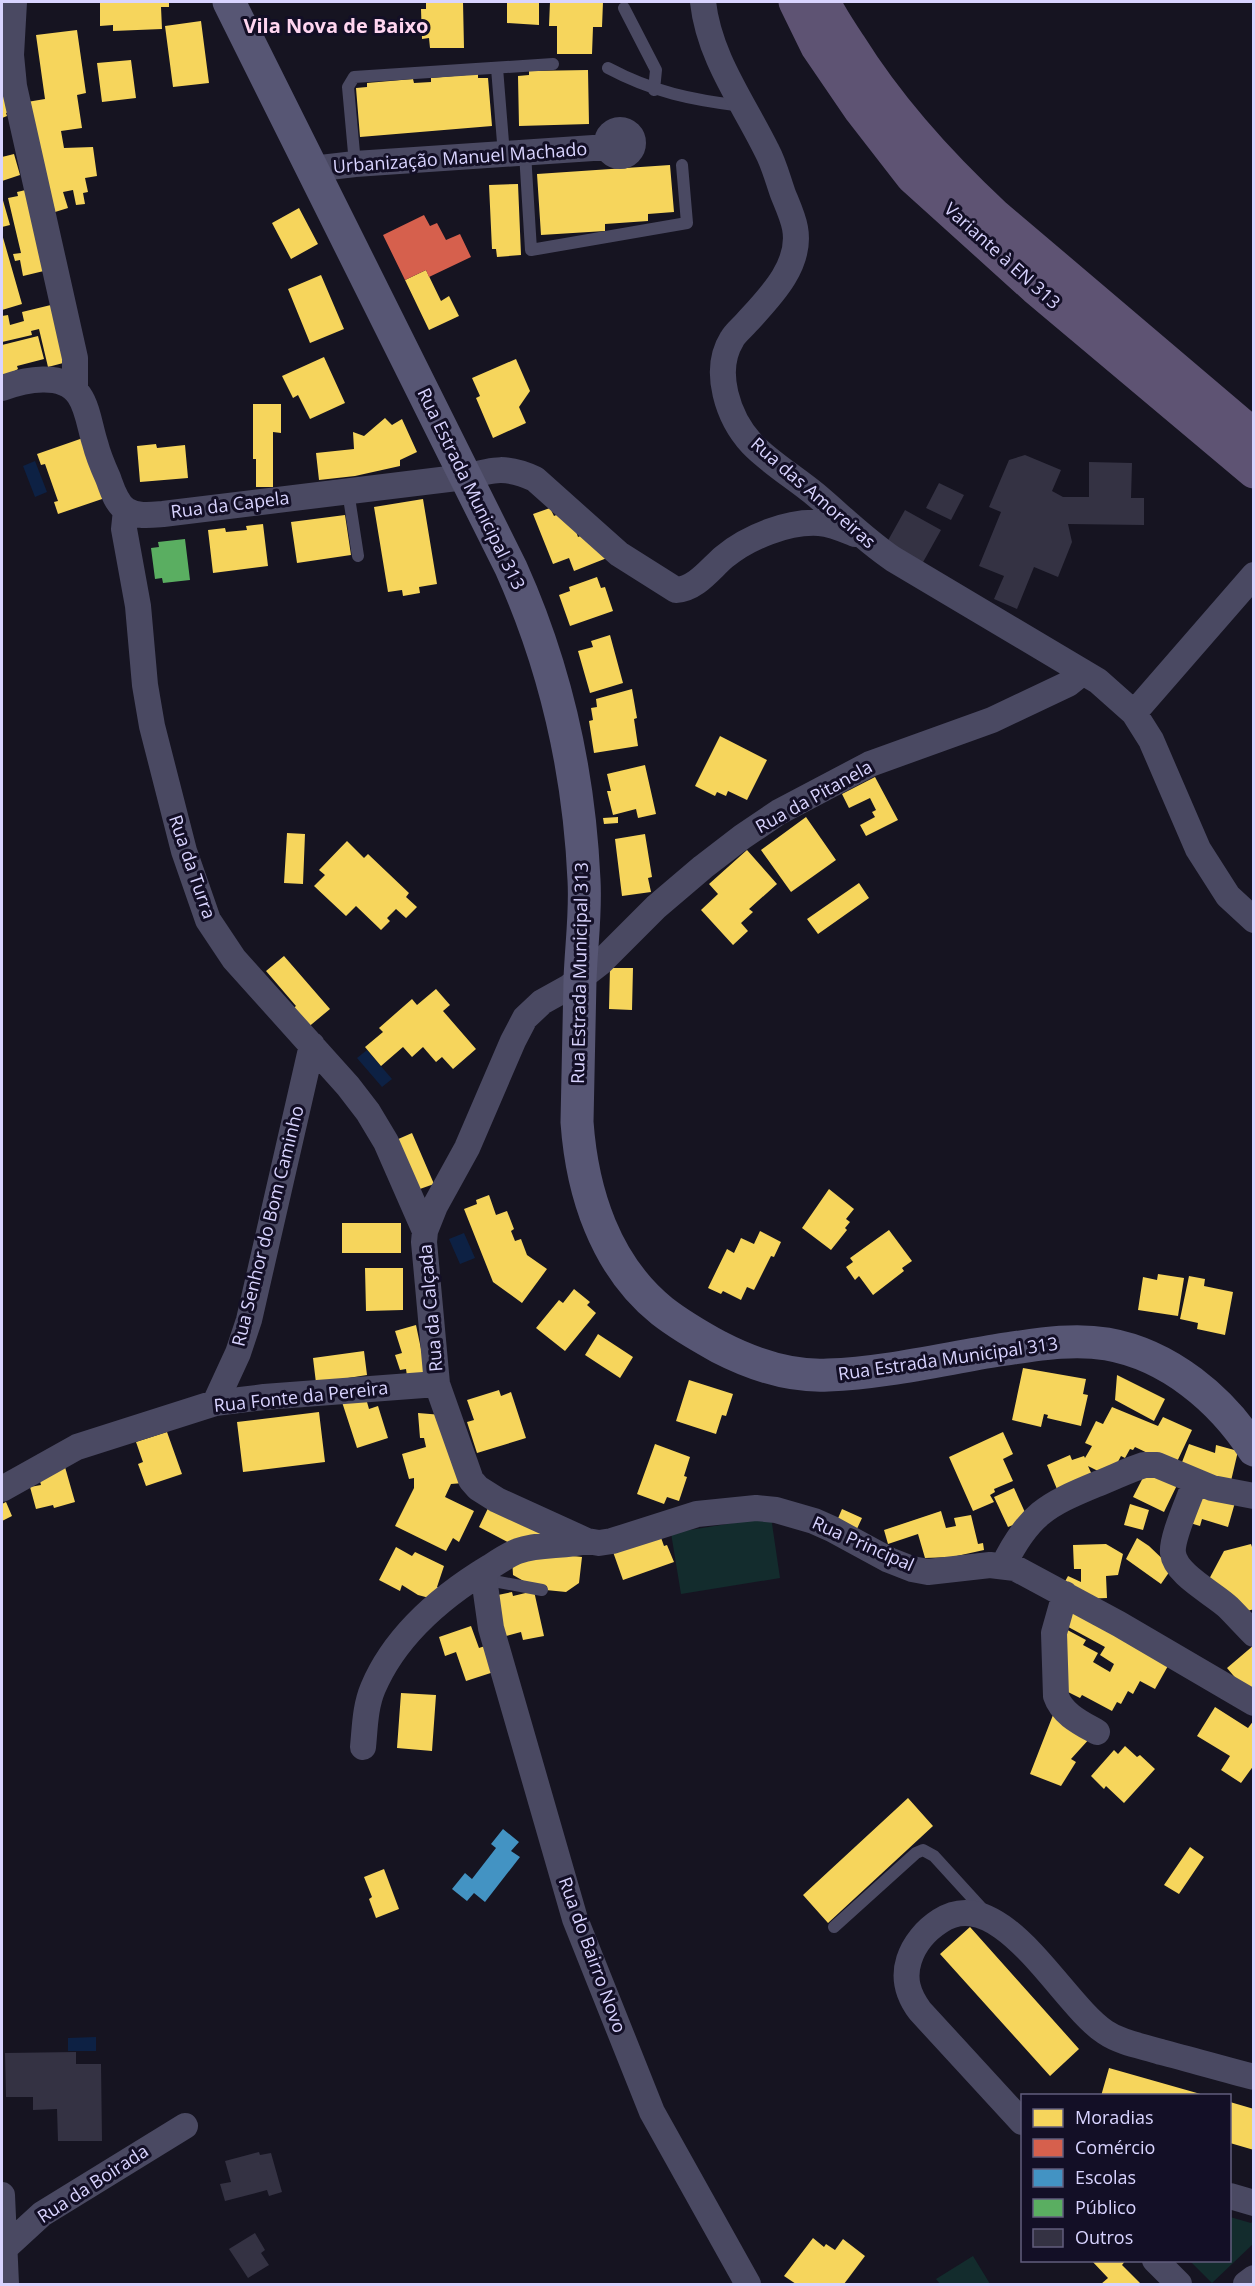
<svg xmlns="http://www.w3.org/2000/svg" width="1255" height="2286" viewBox="0 0 1255 2286" font-family="'Open Sans',sans-serif">
<style>
.green{fill:#132c2d}
.water{fill:#0d2144}
.homes{fill:#f6d55c}
.shops{fill:#d6604d}
.schools{fill:#4393c3}
.public{fill:#5aae61}
.building{fill:#343243}
.lines{fill:none;stroke-linecap:round;stroke-linejoin:round}
.service{stroke:#4a4962;stroke-width:12}
.minor{stroke:#4a4962;stroke-width:26}
.secondary{stroke:#575674;stroke-width:33}
.primary{stroke:#5e5373;stroke-width:33}
.labels{text-anchor:middle;stroke-width:6;stroke-linejoin:round;paint-order:stroke}
.street-label{font-size:18px;fill:#d9d4ff;stroke:#130f26}
.neighbourhood-label{font-size:20px;font-weight:bold;fill:#ffd6f0;stroke:#130f26}
</style>
<rect width="100%" height="100%" fill="#161421"/>
<path class="green" d="M771,1517l9,61 -99,16 -10,-61z
M1230,2217l21,6 2,-2v23l-41,39 -22,-22 40,-1z
M973,2256l17,28h-50l-4,-5z"/>
<path class="water" d="M35,461l12,31 -12,5 -12,-31z
M367,1050l25,29 -10,8 -25,-29z
M464,1233l11,25 -15,6 -11,-25z
M96,2037v14h-28v-13z"/>
<path class="homes" d="M100,2h69v5h-8l1,22 -49,2v-6l-13,1z
M426,2h37l1,46h-34l-1,-10 -7,1 -1,-30h5z
M507,2h32v23l-32,-2z
M550,2h53l-1,25h-9l-1,27h-35v-28h-8z
M201,21l8,62 -36,4 -8,-61z
M77,30l9,63 -9,2 5,33 -21,3 3,17 29,-1 4,29 -12,2 3,14 -5,1 2,11 -9,1 -3,-15 -10,2 5,16 -13,4 -28,-110 18,-3 -9,-64z
M131,60l5,38 -34,4 -5,-39z
M588,70l1,54 -70,2 -1,-50 11,-1v-4z
M478,74v4h10l4,48 -132,11 -4,-49 11,-1v-4l46,-4 1,4 17,-1v-4z
M2,75l13,36 -9,2 1,3 -5,2z
M14,154l6,21 -18,6v-24z
M670,165l4,47 -26,2v7l-43,3v7l-64,4 -4,-61z
M518,184l3,71 -24,2 -1,-8h-4l-3,-64z
M30,189l18,81 -25,6 -3,-16 -5,1 -2,-7 8,-1 -13,-55 10,-2 -1,-4z
M2,197l8,28 -8,2z
M299,208l19,36 -27,15 -19,-36z
M2,234l20,70 -20,6z
M426,270l15,31 8,-5 10,20 -30,14 -24,-50z
M321,275l23,54 -34,14 -22,-54z
M55,304l12,58 -19,5 -9,-38 -8,2 1,4 -30,7v-26l6,-1 2,10 14,-4 -2,-9z
M38,336l6,23 -27,7 1,3 -16,9v-33z
M324,357l21,46 -35,16 -12,-24 -5,3 -11,-22z
M516,359l14,32 -11,16 7,16 -33,15 -17,-40 4,-2 -8,-18z
M253,404h28v29l-8,-1v55h-17v-28h-3z
M385,418l7,7 10,-6 15,33 -17,8v6l-45,10 -36,4 -3,-27 38,-4 -1,-17 11,4z
M83,438l22,60 -47,16 -4,-12 4,-1 -13,-37 -4,1 -4,-11z
M156,444l1,4 28,-3 3,33 -48,4 -3,-36z
M423,499l14,85 -18,3 1,6 -17,3 -1,-6 -14,2 -14,-85z
M550,508l4,8 7,-3 12,10 5,14 7,-3 27,22 -38,15 -5,-13 -16,6 -20,-50z
M345,515l6,40 -54,8 -6,-41z
M263,524l5,42 -55,7 -5,-43 17,-2 1,4 21,-2 -1,-4z
M597,577l4,11 4,-1 8,24 -43,15 -11,-31 11,-4 -1,-4z
M610,635l13,48 -33,10 -12,-42 15,-4 -2,-6z
M632,689l5,29 -3,1 4,27 -44,7 -5,-32 4,-1 -2,-12 6,-1 -1,-8z
M720,736l47,24 -20,40 -19,-9 -2,5 -9,-4 -2,4 -20,-10z
M645,765l11,49 -18,4 -2,-9 -23,6 -6,-24h4l-4,-17z
M875,777l23,43 -32,16 -6,-11 15,-8 -3,-5 4,-2 -6,-12 -21,10 -7,-14z
M618,817v6l-14,1 -1,-6z
M806,817l30,43 -45,32 -30,-42z
M287,833l18,1 -2,50 -19,-1z
M645,834l7,43 -4,1 3,14 -29,4 -7,-57z
M347,841l17,17 4,-4 41,39 -3,4 11,10 -11,11 -10,-9 -9,9 3,3 -9,9 -25,-24 -10,10 -32,-30 11,-11 -6,-5z
M747,850l30,34 -28,25 4,3 -12,11 7,8 -15,14 -32,-35 17,-16 -9,-10z
M859,883l10,15 -51,36 -11,-15z
M284,956l46,53 -24,20 -15,-19 5,-4 -30,-35z
M610,968h23l-1,42 -23,-1z
M436,989l14,16 -7,6 33,38 -23,20 -11,-12 -6,5 -13,-15 -11,10 -9,-10 -22,19 -16,-19 18,-15 -4,-4 33,-29 5,6z
M412,1133l22,51 -17,6 -21,-50z
M829,1189l25,20 -8,10 4,3 -5,6 2,2 -16,20 -29,-22z
M489,1195l7,20 11,-4 7,18 -3,2 4,10 6,-2 6,16 20,14 -25,34 -29,-21 -29,-73 13,-5 -1,-4z
M342,1223h59v30h-59z
M889,1230l23,31 -10,7 2,3 -31,24 -14,-19 -4,4 -9,-13 7,-5 -3,-4z
M760,1231l21,11 -7,15 -3,-1 -17,34 -7,-3 -6,13 -18,-9 -2,3 -13,-6 19,-39 7,4 7,-15 13,6z
M365,1268h38v42l-37,1z
M1158,1274l26,4 -6,38 -40,-6 5,-33 14,3z
M1189,1276l16,3 -1,7 29,6 -8,43 -28,-6 1,-6 -18,-4z
M574,1289l16,13 -3,3 9,8 -31,38 -29,-23 23,-28 4,3z
M416,1325l10,48 -19,3 -1,-7 -6,1 -5,-15 7,-2 -7,-22z
M598,1334l35,23 -13,21 -35,-23z
M364,1351l3,24 -51,8 -3,-25z
M1023,1368l63,11 -3,15 5,1 -7,31 -34,-8 1,-3 -4,-1 -3,13 -29,-7z
M1117,1375l48,24 -11,22 -39,-21z
M689,1380l44,14 -7,22 -4,-1 -6,19 -40,-13z
M499,1390l2,6 10,-4 15,46 -49,15 -10,-31 7,-2 -7,-20z
M365,1395l4,14 9,-3 10,32 -31,10 -15,-46z
M1112,1407l46,19 5,-9 29,13 -17,36 -40,-19 -2,3 -3,-1 -5,9 -4,-2 -11,21 -22,-11 5,11 -34,17 -12,-29 23,-10 2,5 12,-4 1,2 7,-12 -7,-3 11,-22 7,3z
M319,1412l6,50 -82,10 -6,-50z
M418,1413l24,2 21,68 -12,1 -6,13 29,14 -15,31 -6,-4 -7,13 -51,-25 19,-38v-10l-5,1 -7,-25 24,-7 -2,-9h-4z
M167,1432l15,42 -36,12 -8,-22 5,-2 -7,-20z
M1003,1432l10,22 -10,5 10,22 -19,8 1,3 -5,3 4,7 -21,9 -24,-54z
M655,1444l35,13 -6,19 3,1 -8,24 -12,-4 -3,7 -27,-10z
M1189,1444l26,9 1,-8 22,6 -7,30 -52,-11z
M1149,1466l30,15 -15,31 -31,-15z
M65,1467l10,35 -21,6 -1,-3 -17,4 -6,-22 11,-2 -2,-8z
M1014,1488l14,31 -20,8 -14,-30z
M1200,1488l36,11 -8,28 -26,-8 -2,7 -10,-3z
M6,1502l6,14 -10,5v-17z
M491,1502l53,27 -7,14 -22,3 -36,-19z
M1130,1504l19,6 -6,20 -19,-5z
M842,1509l20,9 -6,13 -20,-8z
M941,1511l5,17 10,-2 -2,-8 17,-3 7,29 5,-1 1,7 -32,7 -27,1 -7,-24 -30,10 -4,-14z
M659,1532l5,14 3,-1 7,17 -51,18 -11,-31z
M1137,1538l12,8 23,22 -11,16 -35,-25z
M1106,1544l17,10 -5,21 -12,1 1,22 -25,1 -20,-12 6,-11 13,6v-13h-7l-1,-24z
M1251,1544l3,9v56l-13,4 -34,-30 17,-32z
M396,1547l16,9 3,-4 29,14 -7,21 2,1 -6,11 -15,-4 -16,-10 -2,6 -21,-11z
M525,1551l57,6 -3,26 -13,9 -20,-2 1,-4 -18,-2 -16,-9 -1,-18z
M534,1591l10,45 -21,4 -2,-8 -19,5 -9,-41 19,-4 1,4z
M1070,1600l103,57 -18,32 -15,-8 -7,13 -5,-3 -7,13 -4,-2 -5,9 -30,-16 -2,3 -18,-9 -2,-63 26,14 -3,5 15,8 -5,9 17,10 4,-8 -14,-9 5,-8 -44,-24z
M471,1626l8,22 12,-4 9,26 -34,11 -10,-29 -11,4 -6,-19z
M1254,1645v46l-4,4 -23,-27z
M401,1693l35,2 -4,56 -35,-3z
M1215,1707l33,21 6,-8v45l-13,18 -20,-13 9,-14 -33,-20z
M1053,1715l38,22 -20,22 5,3 -15,24 -31,-12z
M1125,1746l12,11 3,-2 15,14 -31,34 -18,-17 -2,3 -13,-13 23,-26 4,4z
M908,1798l25,28 -105,97 -25,-28z
M1190,1847l14,10 -25,37 -15,-9z
M384,1869l15,40 -23,9 -7,-19 3,-2 -8,-20z
M970,1927l109,122 -29,27 -110,-122z
M1109,2068l95,27 -1,1h-102z
M1230,2102l24,7v41l-24,-7z
M813,2238l11,9 2,-3 9,6 8,-11 22,17 -21,28h-48l-12,-8z
M1091,2260h35l-4,5 19,19h-40l7,-6z"/>
<path class="shops" d="M424,215l6,11 7,-3 9,17 14,-6 11,23 -42,20 -3,-7 -21,10 -22,-45z"/>
<path class="schools" d="M503,1829l16,13 -8,9 9,6 -35,45 -11,-9 -7,8 -15,-12 13,-16 7,6 24,-31 -5,-4z"/>
<path class="public" d="M185,539l5,41 -27,3 -1,-5 -7,1 -4,-31 8,-1 -1,-5z"/>
<path class="building" d="M1025,455l36,15 -9,21 11,6h26v-35l43,1 -1,35h13v27l-76,-1 4,18 -14,35 -24,-10 -17,42 -23,-10 10,-23 -25,-10 22,-54 -12,-5 20,-47z
M939,483l25,12 -13,25 -25,-12z
M905,510l36,20 -19,34 -36,-20z
M76,2052v12h25l1,77h-44l-1,-32 -24,1v-13h-27l-1,-44z
M259,2152l1,3 11,-2 11,39 -13,4 -2,-6 -42,11 -5,-17 11,-2 -6,-21z
M255,2233l10,17 -4,3 8,12 -21,13 -19,-29z"/>
<g class="lines">
<path class="service" d="M624,8l32,62 -2,20
M497,68l7,87
M608,68c45,24 84,32 134,38
M525,153l6,97 156,-27 -5,-58
M355,164l-7,-77 6,-10 199,-13
M348,491l10,65
M483,1579l59,11
M834,1927l82,-74 7,-3 11,6 52,57"/>
<path class="minor" d="M14,2l-3,53 3,31 61,272v32
M703,2c6,55 40,100 64,149 7,13 11,29 16,43 4,10 10,23 12,34 7,37 -25,69 -48,94 -5,6 -12,11 -15,17 -20,32 -4,79 20,105 17,18 45,35 64,51 26,22 49,45 77,64l205,122 36,32 17,27 47,109 30,47 26,24
M607 143a13 13 0 1 1 26 0a13 13 0 1 1-26 0Z
M312,169l43,-5 253,-17
M2,388c22,-8 61,-17 77,7 9,13 11,33 16,48 3,12 8,24 13,35 4,11 8,25 18,32 11,7 25,5 37,4l302,-37c29,-8 42,-11 70,2l84,75 57,36c20,-1 34,-21 48,-33 24,-20 64,-36 95,-34 13,1 24,6 36,11
M126,510l-2,19 14,77 7,79 7,41 32,125 24,69 26,39 114,127 20,26 18,30 39,89
M1083,672l-15,12 -76,36 -122,44 -91,48 -37,25 -39,30 -47,40 -56,56 -31,24 -27,15 -17,16 -12,23 -46,107 -32,58 -10,25 -1,11 13,142 34,96 7,8 19,12 90,41 12,2 13,-2 85,-27 59,-6 20,2 38,11 18,8 57,31 23,9 16,3 62,-7 25,3 104,56 135,79
M1134,713l120,-138
M215,1403l23,-50 11,-33 63,-275
M1195,1482c-5,16 -24,56 -22,71 2,21 40,40 55,54 9,9 17,18 26,27
M2,1489l75,-42 138,-44 49,-6 173,-13
M1003,1566c25,-51 43,-61 94,-82 16,-6 31,-14 47,-19h13l55,23 42,8
M483,1571l8,57 84,291 77,193 96,172
M1065,1594l-11,39 2,63c6,18 25,27 41,36
M363,1747c2,-20 2,-40 10,-59 22,-52 69,-92 117,-121 9,-6 18,-12 28,-16 22,-8 46,-4 68,-10
M1022,2122l-102,-111c-12,-16 -17,-32 -11,-51 5,-16 17,-30 31,-39 61,-40 121,82 165,111 16,11 37,14 56,20 31,8 62,17 93,25
M2,2195l4,89
M1230,2196l24,7
M5,2248l37,-34 143,-88
M1155,2260l24,24
M1246,2284l8,-6"/>
<path class="secondary" d="M229,2l282,566c45,100 68,202 73,312 2,34 -3,67 -4,100 -1,47 -2,95 -3,142 5,70 28,143 85,189 18,14 37,25 57,36 33,17 72,30 109,28 57,-2 115,-16 171,-25 36,-5 72,-12 108,-6 62,11 114,55 147,106"/>
<path class="primary" d="M795,2l22,45 43,63 52,67 123,111 219,184
M824,2c7,15 17,29 26,43 40,64 90,119 145,170l259,220"/>
</g>
<g class="labels">
<g class="street-label">
<text transform="translate(460 158) rotate(-4)" y="6">Urbanização Manuel Machado</text>
<text transform="translate(1002 256) rotate(42)" y="6">Variante à EN 313</text>
<text transform="translate(471 489) rotate(64)" y="6">Rua Estrada Municipal 313</text>
<text transform="translate(813 493) rotate(41)" y="6">Rua das Amoreiras</text>
<text transform="translate(230 505) rotate(-7)" y="6">Rua da Capela</text>
<text transform="translate(814 797) rotate(-29)" y="6">Rua da Pitanela</text>
<text transform="translate(192 867) rotate(71)" y="6">Rua da Turra</text>
<text transform="translate(580 973) rotate(-89)" y="6">Rua Estrada Municipal 313</text>
<text transform="translate(268 1226) rotate(-76)" y="6">Rua Senhor do Bom Caminho</text>
<text transform="translate(431 1308) rotate(-95)" y="6">Rua da Calçada</text>
<text transform="translate(948 1359) rotate(-8)" y="6">Rua Estrada Municipal 313</text>
<text transform="translate(301 1397) rotate(-6)" y="6">Rua Fonte da Pereira</text>
<text transform="translate(863 1544) rotate(24)" y="6">Rua Principal</text>
<text transform="translate(592 1955) rotate(70)" y="6">Rua do Bairro Novo</text>
<text transform="translate(93 2184) rotate(-33)" y="6">Rua da Boirada</text>
</g>
<g class="neighbourhood-label">
<text x="336" y="33">Vila Nova de Baixo</text>
</g>
</g>
<rect width="1255" height="2286" fill="none" stroke="#d9d4ff" stroke-width="6"/>
<rect x="1021" y="2094" width="210" height="168" fill="#130f26" stroke="#625e7d" stroke-width="1.5"/>
<rect x="1033" y="2109" width="30" height="18" fill="#f6d55c" stroke="#625e7d" stroke-width="1.5"/>
<text x="1075" y="2124" font-size="18" fill="#d9d4ff">Moradias</text>
<rect x="1033" y="2139" width="30" height="18" fill="#d6604d" stroke="#625e7d" stroke-width="1.5"/>
<text x="1075" y="2154" font-size="18" fill="#d9d4ff">Comércio</text>
<rect x="1033" y="2169" width="30" height="18" fill="#4393c3" stroke="#625e7d" stroke-width="1.5"/>
<text x="1075" y="2184" font-size="18" fill="#d9d4ff">Escolas</text>
<rect x="1033" y="2199" width="30" height="18" fill="#5aae61" stroke="#625e7d" stroke-width="1.5"/>
<text x="1075" y="2214" font-size="18" fill="#d9d4ff">Público</text>
<rect x="1033" y="2229" width="30" height="18" fill="#343243" stroke="#625e7d" stroke-width="1.5"/>
<text x="1075" y="2244" font-size="18" fill="#d9d4ff">Outros</text>
</svg>
